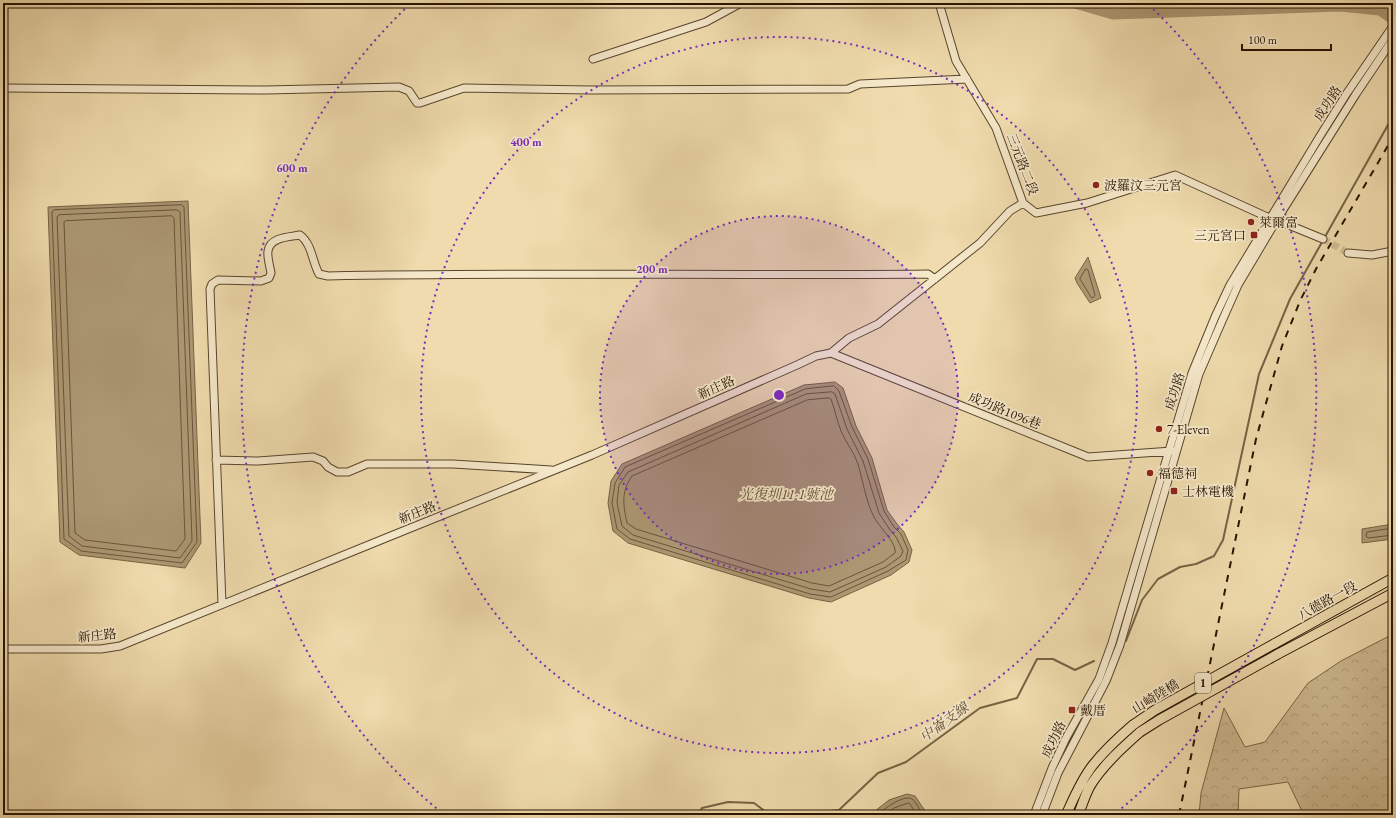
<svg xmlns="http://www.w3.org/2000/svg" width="1396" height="818" viewBox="0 0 1396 818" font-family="'EB Garamond','Noto Serif TC',serif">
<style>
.forest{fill:url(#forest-crowns);stroke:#7a6648}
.water{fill:#ab9772;stroke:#766244}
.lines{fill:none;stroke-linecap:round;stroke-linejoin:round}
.shore{stroke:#685539;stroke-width:1}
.stream{stroke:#766244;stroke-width:2}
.river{stroke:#ab9772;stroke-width:11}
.minor-tunnel{stroke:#d1bd93;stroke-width:7;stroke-dasharray:7 3.5;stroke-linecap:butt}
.minor-casing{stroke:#58452b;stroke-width:9}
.major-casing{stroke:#261300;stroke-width:11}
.minor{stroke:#f5e8ca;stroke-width:7}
.major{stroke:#efdbad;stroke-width:9}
.rail{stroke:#261300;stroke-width:2;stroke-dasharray:7 7;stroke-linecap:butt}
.major-bridge-casing{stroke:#261300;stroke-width:11;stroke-linecap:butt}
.major-bridge{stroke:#efdbad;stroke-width:9}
.ring{fill:none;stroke:#7b2cbf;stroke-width:2;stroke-dasharray:2 4}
.poi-dot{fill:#8f2418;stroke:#f5e8ca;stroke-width:1.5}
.labels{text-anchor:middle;stroke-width:3.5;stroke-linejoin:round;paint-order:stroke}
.shield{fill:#f5e8ca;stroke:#64533d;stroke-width:1}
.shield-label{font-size:12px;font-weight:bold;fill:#261300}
.street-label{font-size:13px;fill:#261300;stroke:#f5e8ca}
.poi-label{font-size:13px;fill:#261300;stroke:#f5e8ca;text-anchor:start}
.water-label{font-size:14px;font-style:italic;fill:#624e33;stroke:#f5e8ca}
.centre{fill:#7b2cbf;stroke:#f5e8ca;stroke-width:2}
.ring-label{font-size:12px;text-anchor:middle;font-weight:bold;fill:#7b2cbf;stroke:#f5e8ca;stroke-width:3.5;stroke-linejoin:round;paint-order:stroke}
</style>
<defs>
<pattern id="forest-crowns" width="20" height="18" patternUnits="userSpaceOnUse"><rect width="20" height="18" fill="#cdb990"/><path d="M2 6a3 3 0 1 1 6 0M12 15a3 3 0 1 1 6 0" fill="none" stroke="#b09e7a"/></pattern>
</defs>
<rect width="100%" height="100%" fill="#efdbad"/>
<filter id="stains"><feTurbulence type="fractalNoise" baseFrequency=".005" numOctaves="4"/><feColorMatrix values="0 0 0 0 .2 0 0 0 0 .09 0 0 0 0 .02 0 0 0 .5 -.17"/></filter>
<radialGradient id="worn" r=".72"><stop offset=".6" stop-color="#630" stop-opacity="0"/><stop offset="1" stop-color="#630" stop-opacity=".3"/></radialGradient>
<path class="forest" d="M1393,634v181h-92l1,-4 -14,-29 -49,7 -1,26h-39l2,-22 23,-85 21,39 20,-5 43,-59 33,-22z"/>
<path class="water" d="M188,201l13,342 -16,25 -106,-13 -19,-13 -12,-335z
M1088,257l13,41 -11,5 -13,-20 -2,-5z
M835,382l8,6 13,38 16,32 15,52 10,14 7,8 8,18 -3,12 -18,13 -60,27 -22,-4 -181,-55 -15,-12 -5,-28 3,-22 11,-17 182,-79z
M1393,524v15l-31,4v-14z
M907,794l8,2 13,19h-58l19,-15z"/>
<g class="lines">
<path class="shore" d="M182,205l2,2 13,335 -15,21 -101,-12 -17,-12 -12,-327 2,-2z
M177,210l3,2 12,329 -12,17 -98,-12 -13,-10 -12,-319 2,-2z
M172,216l2,2 11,321 -9,12 -91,-11 -10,-7 -11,-311 1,-1z
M1086,269l2,1 7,25 -2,3 -2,-1 -11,-18z
M834,386l5,5 13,36 16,32 16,52 10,16 7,7 7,16 -2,10 -18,11 -57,26 -21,-3 -180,-55 -13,-10 -5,-26 3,-20 10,-16 180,-78z
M832,392l3,2 12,35 16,32 16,52 11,17 6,7 7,14 -2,5 -15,11 -56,25 -19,-3 -178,-54 -11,-9 -5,-23 2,-18 9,-13 178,-78z
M829,398l2,1c4,11 6,22 10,32 5,12 13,21 17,33 5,17 8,38 16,53 5,10 23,26 21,36l-12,9 -54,24 -17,-3 -176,-54 -9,-6c-4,-19 -6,-31 5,-47l175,-76z
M1393,528l-26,4 -1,4 2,2 25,-3
M877,815c6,-5 26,-21 35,-16 4,3 8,11 11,16
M885,815l9,-7 14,-5 2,1 7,11"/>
<path class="stream" d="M1126,641l16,-41 16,-21 22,-12 16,-3 18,-8 9,-16 36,-166 31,-75 103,-183
M698,815l4,-7 26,-6 26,1 16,12
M796,815l43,-5 39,-37 28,-11 74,-54 37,-10 20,-39h16l22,11 19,-9"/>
<path class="river" d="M1075,3l38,11 227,-8 40,4 13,9"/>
<path class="minor-tunnel" d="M1323,239l25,14"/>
<defs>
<path id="minor" d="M939,3l17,58 40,67 27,75 13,10 51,-10 88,-28 101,46 8,2 39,16
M593,59l113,-37 35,-19
M3,88l263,2 133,-3 10,4 8,12h3l44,-15 127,2 257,-1 12,-5 107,-5
M1348,253l24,2 21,-4
M831,353l257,104 84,-6
M216,460l42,1 55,-4 10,4 5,6 9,5h11l19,-8h86l98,6
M222,604l-12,-315 2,-5 6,-4 43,1 8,-3 2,-5c-1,-6 -4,-16 -3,-22 2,-14 21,-14 32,-16 12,9 12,26 19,39l9,2c200,-4 400,0 600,-2l7,5
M3,649h98l19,-3 288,-117 184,-74 205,-90 19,-9 15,-3 18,-15 29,-14 102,-81 30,-32 13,-8
M1034,815l18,-47 14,-30 33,-59 13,-36 80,-270 23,-56 15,-32 90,-149 27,-43 46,-67
M1042,815l16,-42 48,-92 14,-36 79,-271 23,-53 16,-36 38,-64 80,-127 37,-55"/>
<path id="major" d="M1274,644l119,-66
M1278,654l115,-61
M1066,815c8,-17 15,-35 27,-50 12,-15 26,-28 40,-40
M1078,815c4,-9 7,-20 12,-29 13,-21 32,-38 50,-54"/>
</defs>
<use href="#minor" class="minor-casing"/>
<use href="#major" class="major-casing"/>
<use href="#minor" class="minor"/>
<use href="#major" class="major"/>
<path class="rail" d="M1179,815l77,-376 26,-93 18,-45 16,-32 77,-132"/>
<defs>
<path id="major-bridge" d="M1133,725l22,-15 119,-66
M1140,732l19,-12 119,-66"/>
</defs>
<use href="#major-bridge" class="major-bridge-casing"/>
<use href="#major-bridge" class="major-bridge"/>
</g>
<circle cx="779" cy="395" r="179" fill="#7b2cbf" fill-opacity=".12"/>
<g class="ring">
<circle cx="779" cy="395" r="179"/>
<circle cx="779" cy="395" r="358"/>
<path d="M441 812A537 537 0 0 1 409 5M1149 5A537 537 0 0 1 1117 812"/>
</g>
<g class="poi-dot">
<circle cx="1096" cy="185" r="4"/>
<circle cx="1251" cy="222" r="4"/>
<rect x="1250" y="231" width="8" height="8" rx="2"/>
<circle cx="1159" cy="429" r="4"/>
<circle cx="1150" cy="473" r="4"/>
<rect x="1170" y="487" width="8" height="8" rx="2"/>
<rect x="1068" y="706" width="8" height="8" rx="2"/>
</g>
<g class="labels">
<rect class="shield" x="1195" y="673" width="16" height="20" rx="3"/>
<g class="shield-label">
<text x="1203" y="687">1</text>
</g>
<g class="street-label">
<text transform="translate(1327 103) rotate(-57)" y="5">成功路</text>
<text transform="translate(1023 164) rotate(69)" y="5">三元路二段</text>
<text transform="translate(716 387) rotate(-24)" y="5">新庄路</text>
<text transform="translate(1174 391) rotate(-73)" y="5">成功路</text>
<text transform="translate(1005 410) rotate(22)" y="5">成功路1096巷</text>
<text transform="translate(417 512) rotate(-22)" y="5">新庄路</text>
<text transform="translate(1327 600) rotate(-29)" y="5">八德路一段</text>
<text transform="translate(97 635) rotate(-6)" y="5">新庄路</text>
<text transform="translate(1155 696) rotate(-31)" y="5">山崎陸橋</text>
<text transform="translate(1053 739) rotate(-64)" y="5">成功路</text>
</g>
<g class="poi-label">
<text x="1104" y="190">波羅汶三元宮</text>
<text x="1259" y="227">萊爾富</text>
<text x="1246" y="240" text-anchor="end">三元宮口</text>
<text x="1167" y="434">7-Eleven</text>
<text x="1158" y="478">福德祠</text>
<text x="1182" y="496">士林電機</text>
<text x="1080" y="715">戴厝</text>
</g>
<g class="water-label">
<text x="786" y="499">光復圳11-1號池</text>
<text transform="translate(944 722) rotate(-36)" y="5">中崙支線</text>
</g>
</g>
<circle cx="779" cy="395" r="6" class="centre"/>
<g class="ring-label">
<text x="526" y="146">400 m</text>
<text x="292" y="172">600 m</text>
<text x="652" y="273">200 m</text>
</g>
<rect width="1396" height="818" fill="none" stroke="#efdbad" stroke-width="16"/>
<rect x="4" y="4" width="1388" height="810" fill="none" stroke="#261300" stroke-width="2"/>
<rect x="8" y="8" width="1380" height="802" fill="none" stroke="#261300"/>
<path d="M1242 44v6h89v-6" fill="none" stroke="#261300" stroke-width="2"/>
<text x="1248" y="44" font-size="12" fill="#261300" stroke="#f5e8ca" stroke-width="3" paint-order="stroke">100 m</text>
<rect width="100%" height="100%" filter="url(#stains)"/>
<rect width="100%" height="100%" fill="url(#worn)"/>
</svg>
